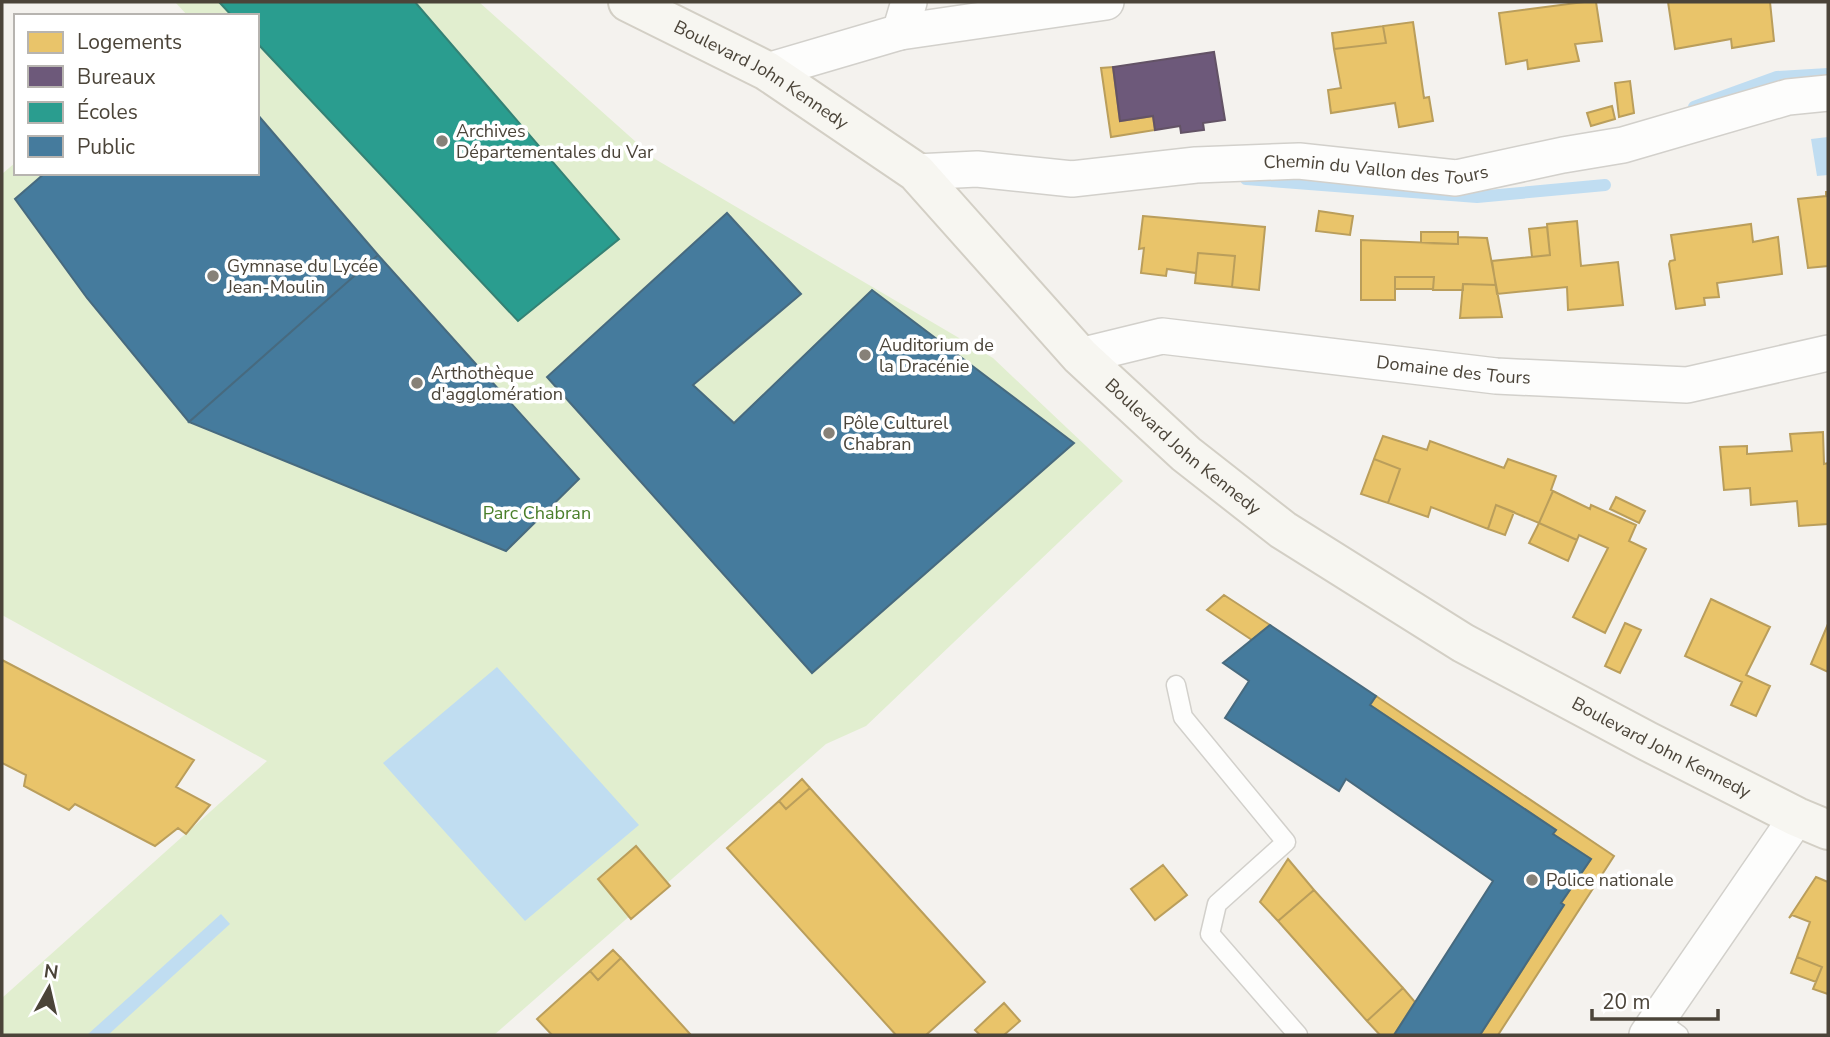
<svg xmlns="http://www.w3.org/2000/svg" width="1830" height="1037" viewBox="0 0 1830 1037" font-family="'Nunito Sans',sans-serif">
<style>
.green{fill:#e1eecf}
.water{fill:#c0ddf1}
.homes{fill:#e9c46a;stroke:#ba9e5b;stroke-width:2}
.offices{fill:#6d597a;stroke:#635366;stroke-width:2}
.schools{fill:#2a9d8f;stroke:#348275;stroke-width:2}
.public{fill:#457b9d;stroke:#476a7f;stroke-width:2}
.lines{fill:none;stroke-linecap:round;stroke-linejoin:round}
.stream{stroke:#c0ddf1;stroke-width:12}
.lane-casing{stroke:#d2d0cb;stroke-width:21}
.street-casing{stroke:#d2d0cb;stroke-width:38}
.secondary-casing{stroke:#d3cfc5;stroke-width:42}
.lane{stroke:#fdfdfc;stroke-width:18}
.street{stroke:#fdfdfc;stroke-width:35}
.secondary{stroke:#f7f6f1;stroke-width:38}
.poi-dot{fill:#868178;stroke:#fff;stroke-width:2.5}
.labels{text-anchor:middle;stroke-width:7;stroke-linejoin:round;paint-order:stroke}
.street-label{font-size:18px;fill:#4b4439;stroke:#fff}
.poi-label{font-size:18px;fill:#4b4439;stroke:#fff;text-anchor:start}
.park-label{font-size:18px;fill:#4a7f2a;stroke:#fff}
</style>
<rect width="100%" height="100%" fill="#f4f2ee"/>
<path class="green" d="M175,2h304l176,157 338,199 130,123 -257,245 -40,18 -332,291h-492v-37l265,-237 -265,-146v-441l14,-12v11h241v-157h-69z"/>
<path class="water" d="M1828,137v38l-11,1 -6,-37z
M497,667l142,158 -114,96 -142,-158z
M221,914l9,10 -122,111h-21z"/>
<path class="homes" d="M1584,2h12l6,39 -27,3 4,17 -51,8 -1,-9 -21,4 -7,-51z
M1668,2h102l4,39 -42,7 -1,-9 -56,10z
M1413,22l11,76 5,-1 4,24 -34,6 -4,-24 -64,10 -3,-23 13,-2 -7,-39 52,-6 -3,-17z
M1383,26l3,17 -52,6 -2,-16z
M1113,67l7,54 33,-5 2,14 -44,7 -10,-69z
M1630,81l4,32 -15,4 -4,-34z
M1612,106l3,13 -24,7 -4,-13z
M1826,192h2v74l-20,2 -10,-69 28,-3z
M1319,211l34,5 -3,19 -34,-4z
M1143,216l122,11 -6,63 -27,-3 3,-31 -37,-3 -2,20 -29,-4 -1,7 -25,-3 3,-25 -5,1z
M1577,221l4,45 37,-4 5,43 -55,5 -1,-23 -70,7 -5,-33 58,-6 -3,-31z
M1751,224l2,18 25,-5 4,37 -65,9 2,14 -15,1 1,7 -29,4 -7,-45 1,-3 5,-1 -4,-25z
M1547,227l3,28 -18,2 -3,-28z
M1421,232h37v12l-37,-1z
M1458,237l29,1 9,47 -33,-1v6h-30l1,-13h-39v23h-34v-60l97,4z
M1198,253l37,3 -3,31 -37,-4z
M1395,277h39l-1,12h-38z
M1463,284l33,1 6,32 -42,1z
M1823,432l1,32 4,-1v61l-29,2 -2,-25 -46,4 -1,-17 -26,2 -4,-43 27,-1v8l45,-3 -2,-17z
M1383,436l44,14 3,-9 74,27 4,-9 48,17 -5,14 2,1 -14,32 -43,-18 -8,24 -57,-22 -3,10 -40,-14 12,-34 -26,-10z
M1374,459l26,10 -12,34 -27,-9z
M1553,491l37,18 1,-4 45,20 -7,16 17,8 -41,84 -32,-16 35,-69 -29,-13 -2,5 -38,-17z
M1616,497l29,14 -6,12 -29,-14z
M1496,505l18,7 -9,23 -17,-6z
M1539,523l38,17 -9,21 -39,-18z
M1224,595l46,30 -18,15 -45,-30z
M1711,599l59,28 -24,48 24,11 -14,30 -25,-11 11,-23 -57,-26z
M1625,623l16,7 -21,43 -15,-7z
M1828,624v48l-17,-8z
M2,660l192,100 -18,27 34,18 -24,29 -8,-6 -23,18 -80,-42 -6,6 -45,-24 2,-11 -24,-12z
M1376,696l238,160 -116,179h-18l84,-130 -3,-2 30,-44 -38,-25 3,-4 -186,-125z
M802,779l8,9 -24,21 -7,-8z
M810,788l175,194 -59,53h-30l-169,-187 52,-47 7,8z
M636,846l34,40 -39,33 -33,-40z
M1288,859l26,31 -36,31 -18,-19z
M1163,865l24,30 -32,25 -24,-31z
M1816,877l12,5v112l-15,-5 9,-22 -25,-10 13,-35 -18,-7 -3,3z
M1314,890l89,98 -36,33 -89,-100z
M613,950l8,8 -23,22 -8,-9z
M1797,957l25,10 -6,15 -25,-9z
M621,958l70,77h-139l-15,-16 53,-48 8,9z
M1403,988l12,14 -21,33h-14l-13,-14z
M1004,1003l16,18 -16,14h-24l-5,-5z"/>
<path class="offices" d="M1214,52l11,68 -22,3 1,7 -23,3 -1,-7 -25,4 -2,-14 -33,5 -7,-54z"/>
<path class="schools" d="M219,2h196l204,237 -101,82 -261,-278v-27h-25z"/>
<path class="public" d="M257,114l121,141 -189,167 -102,-124 -72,-99 30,-26h212z
M727,213l74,81 -108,91 41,38 138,-133 202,153 -262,230 -265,-296z
M378,255l201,224 -73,72 -317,-129z
M1270,625l106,71 -6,9 186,125 -3,4 38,25 -30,44 3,2 -84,130h-86l99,-154 -147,-102 -7,12 -114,-73 24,-37 -26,-18z"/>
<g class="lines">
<path class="stream" d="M1694,107l83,-30 51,-3
M1246,179l231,18 128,-12"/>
<defs>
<path id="lane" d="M1176,685l7,32 103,125 -69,62 -7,30 88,101
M1658,1020l21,15"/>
<g id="street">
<path d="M900,32l206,-30"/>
<path d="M767,71l133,-39 9,-30"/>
<path id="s1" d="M916,172l61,-3 95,10 124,-14 103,-4 157,17 107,-23 60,-10 165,-48 40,-4"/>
<path id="s2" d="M1080,356l82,-20 334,40 191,9 141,-32"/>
<path d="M1647,1035l150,-218"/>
</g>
<g id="secondary">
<path id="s3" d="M628,2l139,69 149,101 164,184 106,98 97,76 180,113 184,98 150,76 31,13"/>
</g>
</defs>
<use href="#lane" class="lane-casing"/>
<use href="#street" class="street-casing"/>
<use href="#secondary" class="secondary-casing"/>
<use href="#lane" class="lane"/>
<use href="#street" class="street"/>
<use href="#secondary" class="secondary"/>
</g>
<g class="poi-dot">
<circle cx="442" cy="141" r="7"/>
<circle cx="213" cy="276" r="7"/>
<circle cx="865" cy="355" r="7"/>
<circle cx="417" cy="383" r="7"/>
<circle cx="829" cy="433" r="7"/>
<circle cx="1532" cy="880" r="7"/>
</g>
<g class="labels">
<g class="street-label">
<text dy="6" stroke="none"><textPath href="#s3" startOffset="152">Boulevard John Kennedy</textPath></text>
<text dy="6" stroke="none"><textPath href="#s1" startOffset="462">Chemin du Vallon des Tours</textPath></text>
<text dy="6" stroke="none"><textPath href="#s2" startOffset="378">Domaine des Tours</textPath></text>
<text dy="6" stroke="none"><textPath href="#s3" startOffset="719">Boulevard John Kennedy</textPath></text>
<text dy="6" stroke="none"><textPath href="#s3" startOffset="1286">Boulevard John Kennedy</textPath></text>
</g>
<g class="poi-label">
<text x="456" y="137">Archives<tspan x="456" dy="21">Départementales du Var</tspan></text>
<text x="227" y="272">Gymnase du Lycée<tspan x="227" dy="21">Jean-Moulin</tspan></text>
<text x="879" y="351">Auditorium de<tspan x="879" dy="21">la Dracénie</tspan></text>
<text x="431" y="379">Arthothèque<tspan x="431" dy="21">d'agglomération</tspan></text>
<text x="843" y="429">Pôle Culturel<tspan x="843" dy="21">Chabran</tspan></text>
<text x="1546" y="886">Police nationale</text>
</g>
<g class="park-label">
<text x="537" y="519">Parc Chabran</text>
</g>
</g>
<rect width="1830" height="1037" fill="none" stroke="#4b4439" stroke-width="7"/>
<rect x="14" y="14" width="245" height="161" fill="#ffffff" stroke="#b7b4b0" stroke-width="2"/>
<rect x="28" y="32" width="35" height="21" fill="#e9c46a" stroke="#b7b4b0" stroke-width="2"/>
<text x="77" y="49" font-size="21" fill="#4b4439">Logements</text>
<rect x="28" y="66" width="35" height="21" fill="#6d597a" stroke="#b7b4b0" stroke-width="2"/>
<text x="77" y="84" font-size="21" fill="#4b4439">Bureaux</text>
<rect x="28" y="102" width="35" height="21" fill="#2a9d8f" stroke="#b7b4b0" stroke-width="2"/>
<text x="77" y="119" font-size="21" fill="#4b4439">Écoles</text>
<rect x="28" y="136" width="35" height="21" fill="#457b9d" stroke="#b7b4b0" stroke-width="2"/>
<text x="77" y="154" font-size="21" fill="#4b4439">Public</text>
<g transform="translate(49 988) rotate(8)" stroke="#ffffff" stroke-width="5" paint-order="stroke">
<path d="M0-5L12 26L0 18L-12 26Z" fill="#4b4439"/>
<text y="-10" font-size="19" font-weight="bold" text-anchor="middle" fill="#4b4439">N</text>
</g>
<path d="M1592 1009v10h126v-10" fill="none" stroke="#4b4439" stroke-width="3.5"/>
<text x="1602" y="1009" font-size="21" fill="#4b4439" stroke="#ffffff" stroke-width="5" paint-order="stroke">20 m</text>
</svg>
